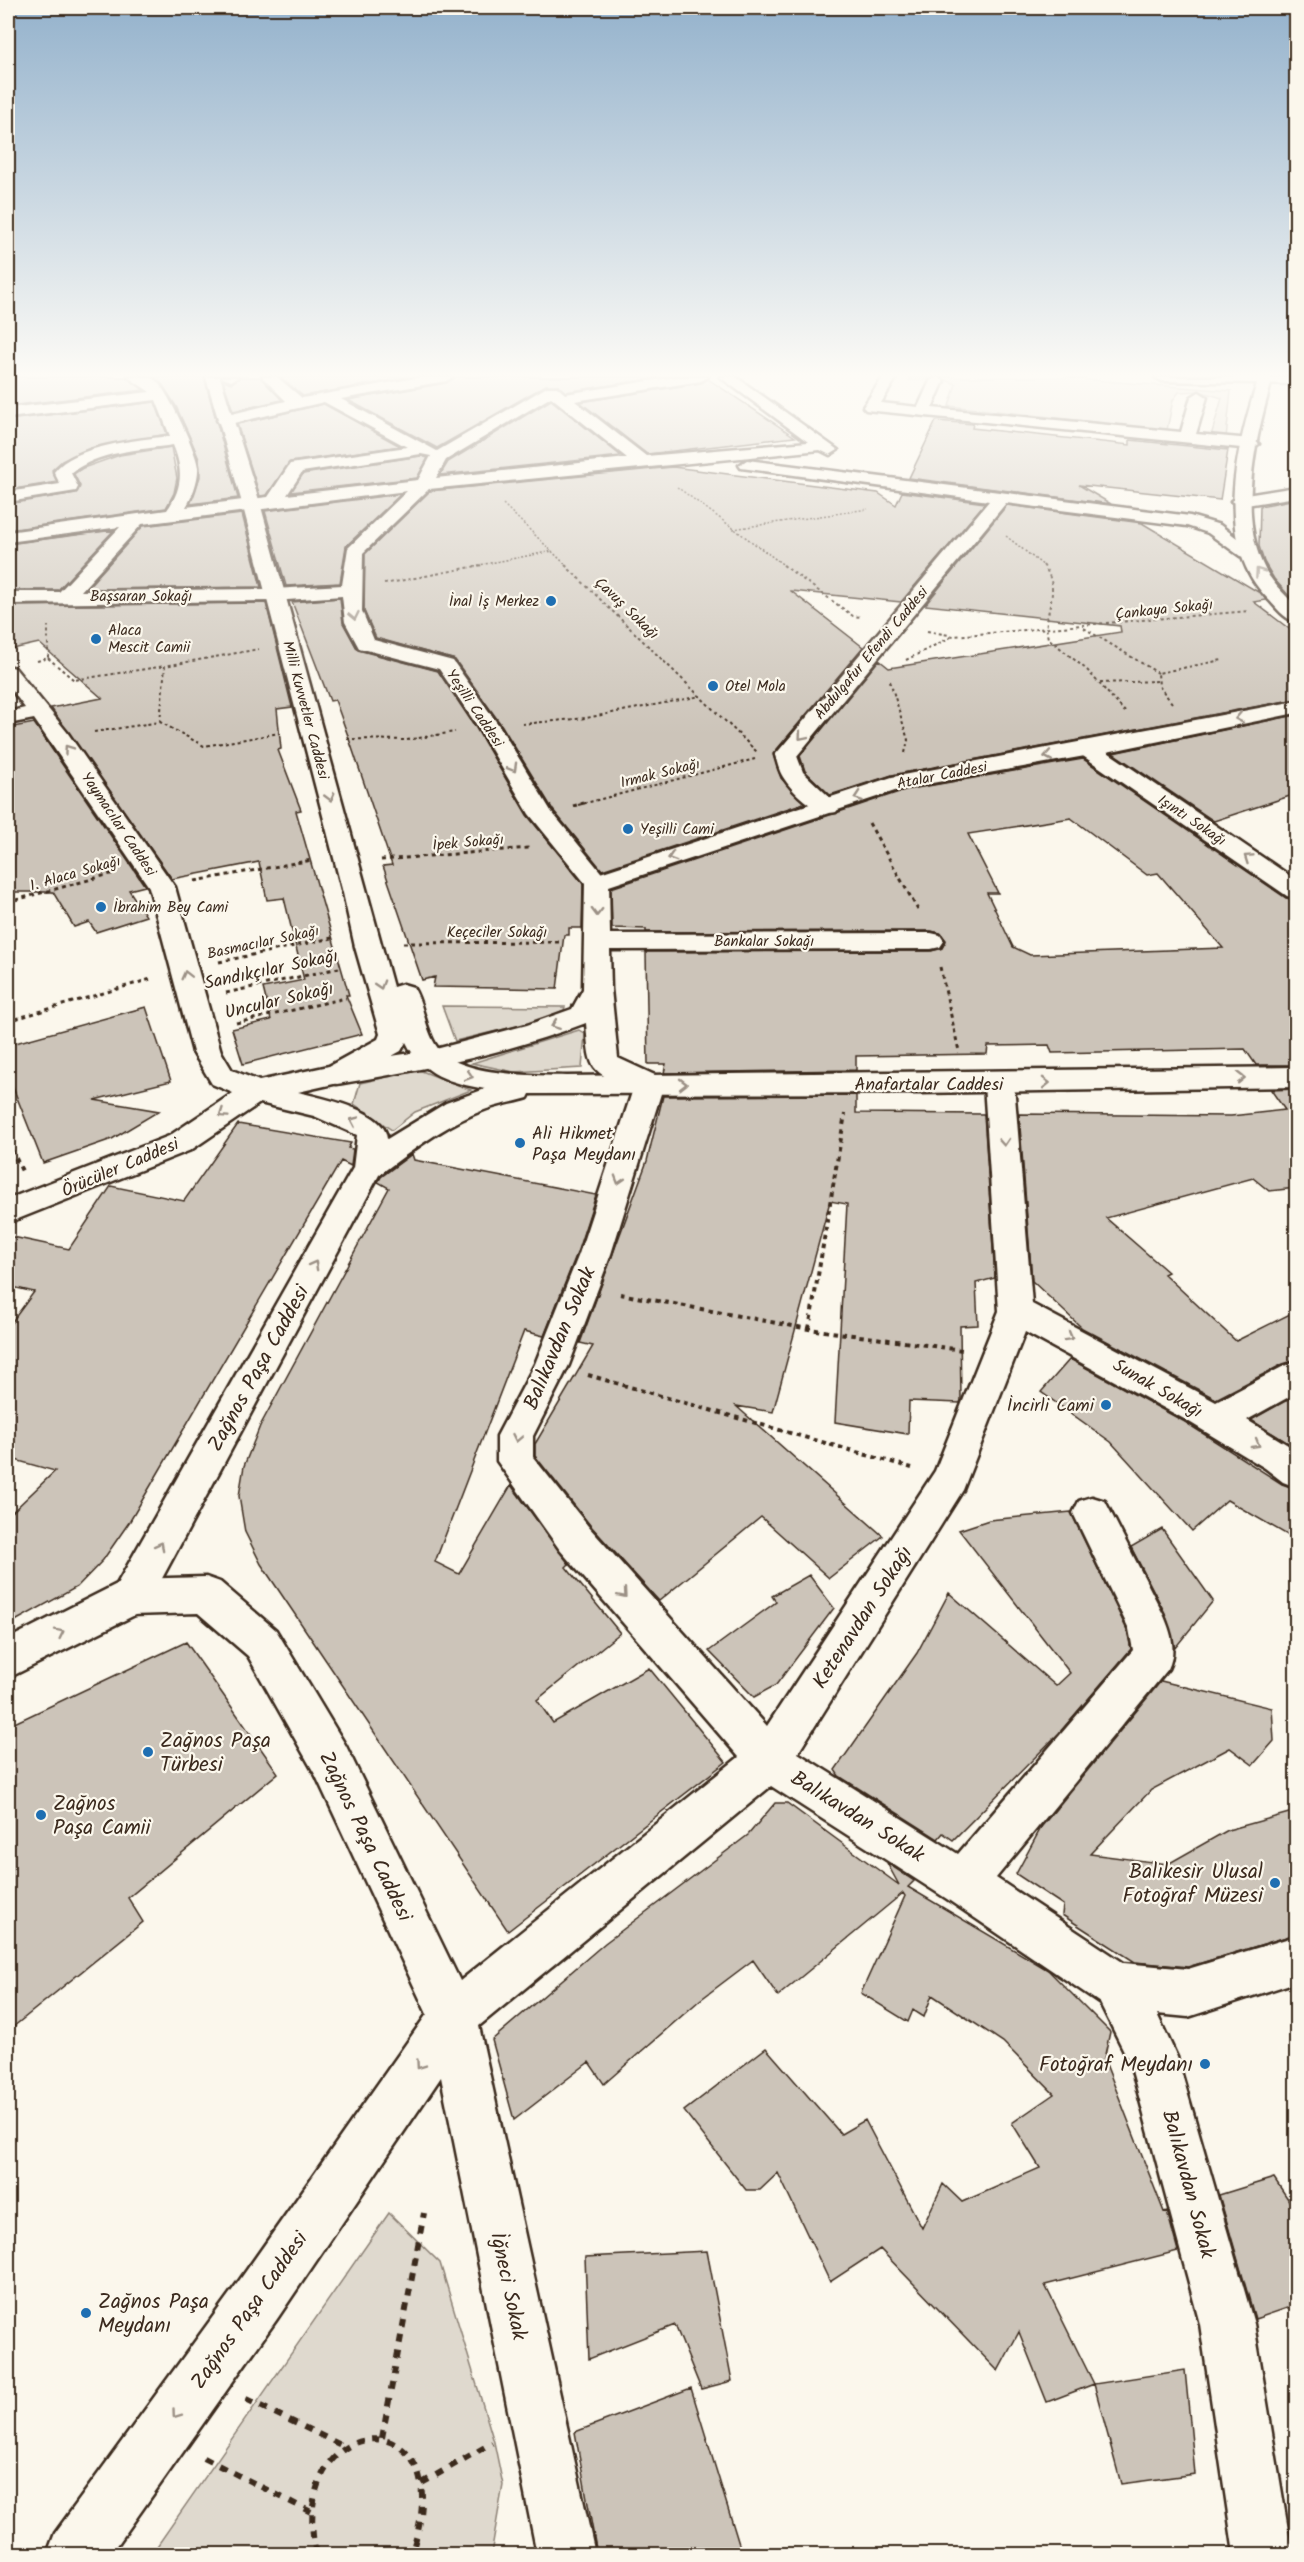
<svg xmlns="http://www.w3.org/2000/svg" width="1304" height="2562" viewBox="0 0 1304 2562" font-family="Kalam,sans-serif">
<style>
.green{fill:#dfd9ce;stroke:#8d8276;stroke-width:1.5}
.building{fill:#ccc4b9;stroke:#3b2a1e;stroke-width:1.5;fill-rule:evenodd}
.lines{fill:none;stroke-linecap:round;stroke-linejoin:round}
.minor-casing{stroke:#3b2a1e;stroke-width:5}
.major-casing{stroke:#3b2a1e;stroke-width:5}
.highway-casing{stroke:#3b2a1e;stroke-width:5}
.path-far4{stroke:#3b2a1e;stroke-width:1.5;stroke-dasharray:2 2;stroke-linecap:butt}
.path-far3{stroke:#3b2a1e;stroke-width:2;stroke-dasharray:3 3;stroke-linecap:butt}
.path-far2{stroke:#3b2a1e;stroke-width:3;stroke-dasharray:4 4;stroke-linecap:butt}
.path-far1{stroke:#3b2a1e;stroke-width:4;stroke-dasharray:4.5 4.5;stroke-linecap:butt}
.path{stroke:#3b2a1e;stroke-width:6;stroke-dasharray:8 8;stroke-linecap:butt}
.minor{fill:#fbf7ec;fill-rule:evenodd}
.major{fill:#fbf7ec;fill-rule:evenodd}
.highway{fill:#fbf7ec;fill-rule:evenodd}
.oneway{stroke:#9b9085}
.poi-dot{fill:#1f6fb2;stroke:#fbf7ec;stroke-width:2}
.labels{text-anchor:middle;stroke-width:4.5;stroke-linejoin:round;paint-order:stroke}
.far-street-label{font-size:15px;fill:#3b2a1e;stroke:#fbf7ec}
.far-poi-label{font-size:15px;fill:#3b2a1e;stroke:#fbf7ec;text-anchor:start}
.street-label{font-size:18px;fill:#3b2a1e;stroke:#fbf7ec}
.poi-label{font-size:18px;fill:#3b2a1e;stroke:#fbf7ec;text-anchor:start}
.near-street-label{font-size:21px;fill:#3b2a1e;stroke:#fbf7ec}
.near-poi-label{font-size:21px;fill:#3b2a1e;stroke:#fbf7ec;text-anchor:start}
</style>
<rect width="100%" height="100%" fill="#fbf7ec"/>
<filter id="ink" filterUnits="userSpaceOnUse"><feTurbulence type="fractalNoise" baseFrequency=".0167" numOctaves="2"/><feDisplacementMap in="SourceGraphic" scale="12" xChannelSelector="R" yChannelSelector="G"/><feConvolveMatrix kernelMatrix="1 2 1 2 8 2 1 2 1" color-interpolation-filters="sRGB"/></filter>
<g filter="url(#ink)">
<path class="green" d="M911,377h142l178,14 -5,47 -15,-2 11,-38 -23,-7 -20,1 -6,8 -6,30 -218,-24 7,-22 -13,-5 -34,1z
M442,1006l123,1 -1,3 -22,10 -87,21z
M579,1030l6,4 -3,34 -68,4 -42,-9z
M419,1070l52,20 -56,22 -23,18 -38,-26 6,-21z
M389,2213l51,50 54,179 9,43 -12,69h-334l-4,-2z"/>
<path class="building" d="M8,377h118l18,13 -136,16z
M154,377h50l34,121 -48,6 10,-27 -1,-18 -23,-53 -14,-22z
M240,377h20l22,23 -49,11 -10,-31 9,3z
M280,377h131l-108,19z
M455,377h208l-97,15 -9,-7h-11l-109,63 -89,-48 98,-17z
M708,379l87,58 -148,17 -67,-52 121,-19z
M551,400l70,56 -181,19 8,-13z
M155,402l12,32 -77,14 -28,13 -10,9 5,12 -49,8v-70z
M324,404l76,42 -110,16 -23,33 -7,1 -23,-72z
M936,421l37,3 -1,4 158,17v-5l98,10 -8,50 -141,-15 32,19 -202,-26z
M171,447l6,31 -3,15 -8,15 -158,22v-26l68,-11 4,-7 -6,-12 9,-6 37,-13z
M421,456l7,2 -11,20 -126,14 12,-18z
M673,467l205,26 18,12 6,-13 83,11 -84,99 -110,-11 72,56 -90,107 8,24 23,25 -202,67 -49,-60 -51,-84 -47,-66 -79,-22 -12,-27 1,-57 65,-63z
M401,494l-55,52 -6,37 -54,3 -21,-75z
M1296,499v97l-6,1 -16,-18 -10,-17 -5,-16 1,-40z
M1007,505l135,18 116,69v-3l8,11 -12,2 42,32v65l-404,76 -62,20 -25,-24 -5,-15 79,-96 10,8 232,-36 -1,-6 -195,-21z
M242,514l19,73 -175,2 57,-63z
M114,530l-56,60h-50v-46z
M340,598l3,25 15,27 80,21 38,57 51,87 56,69 -1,44h-13v7h-5l-7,54 -124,-2 2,-10 -13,3 -39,-114 9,-1 -45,-132 -12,-33 -5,1 -38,-99z
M266,603l26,104 -15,2 4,40 -3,1 23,60 -5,1 53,184h-3l16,39 -119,30 -11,-35 39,-9 -8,-32 41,-8 -20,-82 -17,2 -8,-38 -87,17 -121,-171 51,-10 -63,-55 -31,7v-44z
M1296,715v79l-82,27 -101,-68z
M34,723l111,163 -16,4 17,26 -50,16 -7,-10 -15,5 -21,-35h-45v-164z
M1083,759l203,139 10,2v165h-40l-11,-16 -193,4 -3,-8 -61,1 -1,8 -131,2v14l-192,3 2,-9h-18l-2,-112 285,-1 11,-3 4,-8 -6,-7 -9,-2 -285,1v-3l-34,-1 -1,-40 294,-98zM1071,818l76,57 11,-2 65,75 -193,7 -17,-8 -26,-54h11l-30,-59z
M146,1007l25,74 -77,19 65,11 -47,28 -69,24 -35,-88v-30z
M1296,1089v99l-27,3 -16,-13 -147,40 62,54 -4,2 72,67 60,-30v49l-13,4 -67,35 -134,-71 -50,-47 -13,-167 212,2 54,-6 -14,-20z
M856,1095v18l128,1 11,164 -19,5 2,42 -18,1 1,74 -1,3 -51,-2 -1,33 -73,-12 12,-218 -17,-3 -57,211 -37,-6 147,130 -54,42 -68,-61 -102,84 -69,-76 -55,-69v-12l58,-98 -13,-3 67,-182 16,-65z
M238,1124l113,19 -3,5 5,1 -2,17 -10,-5 -211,360 -27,39 -26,27 -69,38v-109l47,-45 -47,-13v-131l26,-35 -26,-6v-50l61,13 42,-63 73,15z
M412,1154l2,6 182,35 -19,58 -33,83 -20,-5 -89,231 24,12 52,-89 58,79 -3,3 54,66 -83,67 16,23 96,-55 77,94 -218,169 -247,-367 -16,-32 -6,-36 5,-30 16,-40 129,-238 -11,-6 3,-5z
M1070,1359l115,63 97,62 14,5v51l-69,-40 -35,31 -81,-89 -70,-50z
M1296,1395v53l-45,-28z
M1071,1512l56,118 4,19 -72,84 -106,107 -10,-7 -5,6 -99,-63 -4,-6 82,-117 32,-60 107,93 14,-13 -111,-143 30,-10z
M1162,1529l51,72 -38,47 -10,-35 -34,-66z
M809,1575l25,33 -58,77 -22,12 -45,-46 67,-49 -4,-6z
M186,1642l92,131 -150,125 15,24 -135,109v-305z
M1161,1681l111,27 2,33 -21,24 -23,-17 -79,42 -61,64 78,10 60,-34 68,-19v123l-108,33 -53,-5 -73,-47 1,-10 -47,-31 26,-48z
M775,1803h12l112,82 -12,-22 27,18 -6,6 140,83 62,62 -6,27 60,153 3,-1 11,40 -133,34 49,99 -47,18 -28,-70 -21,39 -118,-122 -50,33 -52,-109 -18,17h-14l-62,-79 82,-63 75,86 24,-14 57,108 21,-44 19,18 78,-34 -28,-45 42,-29 -51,-52 -71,-47 -8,22 -11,-7 -5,12 -47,-29 44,-97 -2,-3 -125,103 -25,-36 -53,40 -96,84 -15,-22 -75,58 -22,-80 113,-97 143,-108z
M1274,2178l22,33v94l-41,14 -36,-124z
M707,2251l25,130 -31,8 -26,-64 -86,34 -4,-102z
M1185,2370l10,104 -74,10 -27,-100z
M691,2388l51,166h-145l-22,-122z"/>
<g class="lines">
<defs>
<path id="minor" d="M128,377c8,-1 20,-2 27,3 12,8 42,73 43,87 1,11 -6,31 -12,40l82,-10 22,-33 117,-17 -83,-45 -99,23 -6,-2 -2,-3 2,-3 67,-16 -24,-24h15l25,21 120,-21h31l-7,4 -105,18 96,52 110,-64h10l8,7 110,-17h33l-7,4 -126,20 71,55 162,-14 -88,-65h16l102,73 -8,5 -10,-5 -391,39 -66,64 -1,58 12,29 79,21 47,66 51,84 58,71 1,52 321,-1 9,2 4,6 -4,6 -9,2 -321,1 1,39 7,69 41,19 5,7 -53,170 -42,111 -36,71v21l55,69 179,200 168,-255 64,-160 -15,-227 5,-7 10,-3 10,3 5,7 18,220 184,98 68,-36 12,-4v31l-49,27 49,30v37l-13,-5 -18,-14 -79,-48 -161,-88 -62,158 -165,263 160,101 175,-204 -4,-21 -56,-116 6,-12 13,-4 13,4 58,113c8,18 14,36 5,55l-172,209 128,85 64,6 108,-33v46l-108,35 -31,-3 20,43 77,267 38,230h-58l-34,-230 -70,-261 -30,-60 -153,-104 -176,-113 -292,240 116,528h-58l-96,-477 -164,242 -166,235h-64l8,-21 184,-252 188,-267 -111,-238 -68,-120 -50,-43 -67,2 -14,-5 -6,-13 6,-13 14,-5 75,-2 14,5 56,48 70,116 114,235 279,-224 -179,-207 -63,-89v-25l38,-72 44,-110 54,-165c-45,-19 -43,-18 -47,-66 -81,31 -164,47 -249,61l-10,-3 -4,-7 4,-7 10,-3 95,-14 95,-25 45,-16 11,-20 2,-106 -56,-69 -51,-87 -39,-58 -80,-21 -14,-26 -3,-26 -68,5 -266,3v-12h51l61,-65 -112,15v-10l159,-22c16,-23 16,-40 6,-65 -34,5 -74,6 -102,28l7,14 -2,4 -68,11v-10l52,-8 -6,-12c20,-27 84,-32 116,-36l-14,-36 -148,18v-10l142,-16zM551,397l76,61 -191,20 10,-18zM421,454l10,2 -13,24 -131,15 15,-23zM407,491l-59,57 -6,37 -68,4 -193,2 61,-67z
M221,377h17l-7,4z
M883,377h14l-16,26 37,4 12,-26 7,-4 7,4 -12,27 249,24 10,-35 8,-5 8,5 -11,37 55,5 8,5 -8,5 -385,-39 -3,-3z
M747,460l443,56 30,9 35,27 -9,5 -6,-1 -32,-23 -21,-7 -181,-23 -209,253 6,16 37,35 -4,5c-18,5 -43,-19 -53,-35 -4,-6 -6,-15 -8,-22l214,-254 -248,-33 -2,-3z
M1296,487v10l-56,9 -9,-5 9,-5z
M8,666l7,2 52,64 108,155 46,165 -4,7 -10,2 -10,-2 -4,-7 -44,-165 -115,-168 -26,5v-12l17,-4 -17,-23z
M1088,742l8,2 200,136v18l-9,-2 -207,-142 -3,-5 3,-5z"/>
<path id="major" d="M206,377h14l40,126 133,484 10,-3 10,3c11,17 11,39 22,57 19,33 98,31 132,32l729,-9v20l-376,6 -390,1 -2,4c-13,4 -27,6 -41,11 -40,14 -74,41 -108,66l-234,435 -137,68v-39l109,-55 236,-416 4,-33 -43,-19 -54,-13 -69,47 -183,73v-24l161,-63 64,-43 -21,-9 -19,-32 4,-7 10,-2 10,2 15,25 27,11 70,-15 49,-27 2,-5 -25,-87 -12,-54 -101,-390zM406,1042c16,33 45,41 79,47l-39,14 -59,36c0,-29 -66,-41 -89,-47l49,-11 54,-30z
M1259,377h14c-16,54 -35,132 -11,186 7,17 21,30 34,43v16c-12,-3 -20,-15 -28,-23 -57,-58 -31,-154 -9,-222z
M1296,701v12l-194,40 -198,35 -298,99 -9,2 -9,-2 -3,-5 3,-5 304,-100z"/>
<path id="highway" d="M1155,377h141v7l-134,-3z"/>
</defs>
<use href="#minor" class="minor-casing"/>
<use href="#major" class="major-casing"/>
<use href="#highway" class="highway-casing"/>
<path class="path-far4" d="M677,487l108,79
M503,504l64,62
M733,529l135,-20
M1006,536l38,30
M474,566l79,-15"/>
<path class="path-far3" d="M565,565l192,187
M783,565l70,51 8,1
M1043,565c21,28 -2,46 5,73l39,32 38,42
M384,584l98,-19
M1084,628l74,45
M927,631l27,5 294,-25
M48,658l26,22 91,-14
M906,660l47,-24
M37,661l11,-3v-32
M890,681l18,59 -3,13
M1100,683l59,-2
M1172,703l-13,-17 -1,-13 64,-13
M160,722l5,-56 94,-17
M522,724l64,-6 115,-22
M94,732l66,-10 44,24 76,-13
M347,739l60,1 48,-8
M578,805l177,-46"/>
<path class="path-far2" d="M573,806l11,-3
M869,823l49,87
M381,860l148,-12
M195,881l117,-21
M8,902l106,-29
M403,943l160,-1
M219,962l113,-24
M940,967l19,84
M226,993l113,-25
M8,1021l143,-42
M236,1023l110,-25"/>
<path class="path-far1" d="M8,1142l14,29
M620,1294l189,35 153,21
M809,1329l36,-215
M588,1375l324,93"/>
<path class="path" d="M246,2399l99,48
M382,2438l42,-225
M204,2458l107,54
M422,2483l70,-40
M316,2554c-32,-148 152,-158 95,0"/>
<use href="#minor" class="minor"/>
<use href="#major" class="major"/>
<use href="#highway" class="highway"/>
</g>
<defs><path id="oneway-chevron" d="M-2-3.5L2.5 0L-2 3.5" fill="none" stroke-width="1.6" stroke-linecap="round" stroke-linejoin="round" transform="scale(1.5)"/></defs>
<g class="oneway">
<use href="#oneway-chevron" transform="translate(1259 572) rotate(-125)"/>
<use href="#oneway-chevron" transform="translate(354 616) rotate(78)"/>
<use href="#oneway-chevron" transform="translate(1239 718) rotate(169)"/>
<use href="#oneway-chevron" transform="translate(802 736) rotate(130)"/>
<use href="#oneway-chevron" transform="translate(68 749) rotate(-125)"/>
<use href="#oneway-chevron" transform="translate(1048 756) rotate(170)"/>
<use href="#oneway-chevron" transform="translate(513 768) rotate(60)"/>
<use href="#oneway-chevron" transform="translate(330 797) rotate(75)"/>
<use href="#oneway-chevron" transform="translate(858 797) rotate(161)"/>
<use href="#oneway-chevron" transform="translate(672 857) rotate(162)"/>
<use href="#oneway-chevron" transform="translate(1248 858) rotate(-146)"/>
<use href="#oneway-chevron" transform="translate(597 912) rotate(91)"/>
<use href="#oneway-chevron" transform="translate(186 975) rotate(-104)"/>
<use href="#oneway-chevron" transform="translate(380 985) rotate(73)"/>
<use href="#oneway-chevron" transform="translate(555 1025) rotate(159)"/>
<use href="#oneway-chevron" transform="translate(469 1076) rotate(18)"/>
<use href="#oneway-chevron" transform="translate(1241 1078) rotate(-1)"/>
<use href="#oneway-chevron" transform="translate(1046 1083) rotate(-1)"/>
<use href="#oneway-chevron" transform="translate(683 1084)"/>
<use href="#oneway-chevron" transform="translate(223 1114) rotate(146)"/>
<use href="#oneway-chevron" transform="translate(354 1121) rotate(-156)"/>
<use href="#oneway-chevron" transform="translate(1004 1142) rotate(86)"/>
<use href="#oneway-chevron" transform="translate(619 1180) rotate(107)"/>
<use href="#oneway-chevron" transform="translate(314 1265) rotate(-61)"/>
<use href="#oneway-chevron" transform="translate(1069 1337) rotate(29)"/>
<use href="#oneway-chevron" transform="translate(517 1438) rotate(101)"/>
<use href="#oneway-chevron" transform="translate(1256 1444) rotate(30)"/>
<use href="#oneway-chevron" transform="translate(160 1546) rotate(-61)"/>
<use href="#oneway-chevron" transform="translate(623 1594) rotate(49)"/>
<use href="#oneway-chevron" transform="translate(60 1633) rotate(-26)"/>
<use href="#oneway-chevron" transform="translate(420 2065) rotate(125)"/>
<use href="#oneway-chevron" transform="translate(176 2414) rotate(126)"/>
</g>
</g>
<linearGradient id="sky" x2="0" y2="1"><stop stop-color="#94b2cc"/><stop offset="0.51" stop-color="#fdfbf6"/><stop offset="1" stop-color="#fdfbf6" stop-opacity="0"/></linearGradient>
<rect width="1304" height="735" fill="url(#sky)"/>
<g class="poi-dot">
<circle cx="551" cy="601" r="6"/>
<circle cx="96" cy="639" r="6"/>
<circle cx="713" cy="686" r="6"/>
<circle cx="628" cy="829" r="6"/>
<circle cx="101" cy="907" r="6"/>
<circle cx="520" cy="1143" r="6"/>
<circle cx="1106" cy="1405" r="6"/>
<circle cx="148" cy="1752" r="6"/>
<circle cx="41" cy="1815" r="6"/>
<circle cx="1275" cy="1883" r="6"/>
<circle cx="1205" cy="2064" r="6"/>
<circle cx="86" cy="2313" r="6"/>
</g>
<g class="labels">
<g class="far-street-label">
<text x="141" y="601">Başsaran Sokağı</text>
<text transform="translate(627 608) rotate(44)" y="5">Çavuş Sokağı</text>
<text transform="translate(1164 609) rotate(-6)" y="5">Çankaya Sokağı</text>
<text transform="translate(871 653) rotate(-50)" y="5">Abdulgafur Efendi Caddesi</text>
<text transform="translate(475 708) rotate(56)" y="5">Yeşilli Caddesi</text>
<text transform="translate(306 710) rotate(75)" y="5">Milli Kuvvetler Caddesi</text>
<text transform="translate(660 773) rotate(-14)" y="5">Irmak Sokağı</text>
<text transform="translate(942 775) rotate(-11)" y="5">Atalar Caddesi</text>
<text transform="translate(1192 820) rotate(34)" y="5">Işıntı Sokağı</text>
<text transform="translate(119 824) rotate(56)" y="5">Yaymacılar Caddesi</text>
<text transform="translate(468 842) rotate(-5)" y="5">İpek Sokağı</text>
<text transform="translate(75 873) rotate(-16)" y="5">1. Alaca Sokağı</text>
<text x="497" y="937">Keçeciler Sokağı</text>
<text x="764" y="946">Bankalar Sokağı</text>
<text transform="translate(263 942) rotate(-12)" y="5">Basmacılar Sokağı</text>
</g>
<g class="far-poi-label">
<text x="539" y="606" text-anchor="end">İnal İş Merkez</text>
<text x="108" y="635">Alaca<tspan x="108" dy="17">Mescit Camii</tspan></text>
<text x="725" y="691">Otel Mola</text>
<text x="640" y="834">Yeşilli Cami</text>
<text x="113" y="912">İbrahim Bey Cami</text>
</g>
<g class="street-label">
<text transform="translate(271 969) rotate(-12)" y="6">Sandıkçılar Sokağı</text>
<text transform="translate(279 1000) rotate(-13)" y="6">Uncular Sokağı</text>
<text x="929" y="1090">Anafartalar Caddesi</text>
<text transform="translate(120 1167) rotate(-23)" y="6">Örücüler Caddesi</text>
<text transform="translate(1158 1388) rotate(30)" y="6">Sunak Sokağı</text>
</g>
<g class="poi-label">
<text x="532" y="1139">Ali Hikmet<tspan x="532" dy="21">Paşa Meydanı</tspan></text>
<text x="1094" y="1411" text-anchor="end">İncirli Cami</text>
</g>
<g class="near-street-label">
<text transform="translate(559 1338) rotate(-67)" y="7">Balıkavdan Sokak</text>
<text transform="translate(258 1368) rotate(-61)" y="7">Zağnos Paşa Caddesi</text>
<text transform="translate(862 1617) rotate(-57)" y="7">Ketenavdan Sokağı</text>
<text transform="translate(858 1816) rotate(32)" y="7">Balıkavdan Sokak</text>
<text transform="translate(366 1836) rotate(64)" y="7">Zağnos Paşa Caddesi</text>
<text transform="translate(1189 2184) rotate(75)" y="7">Balıkavdan Sokak</text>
<text transform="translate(509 2286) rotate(78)" y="7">İğneci Sokak</text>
<text transform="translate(249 2310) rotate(-55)" y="7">Zağnos Paşa Caddesi</text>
</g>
<g class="near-poi-label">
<text x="160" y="1747">Zağnos Paşa<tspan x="160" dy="24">Türbesi</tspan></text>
<text x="53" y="1810">Zağnos<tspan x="53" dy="24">Paşa Camii</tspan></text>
<text x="1263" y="1878" text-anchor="end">Balıkesir Ulusal<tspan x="1263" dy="24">Fotoğraf Müzesi</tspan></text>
<text x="1193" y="2071" text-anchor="end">Fotoğraf Meydanı</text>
<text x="98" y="2308">Zağnos Paşa<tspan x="98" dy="24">Meydanı</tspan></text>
</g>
</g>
<rect width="1304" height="2562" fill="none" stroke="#fbf7ec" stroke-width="30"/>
<rect x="15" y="15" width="1274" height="2532" fill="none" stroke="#3b2a1e" stroke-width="2" filter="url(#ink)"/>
</svg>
